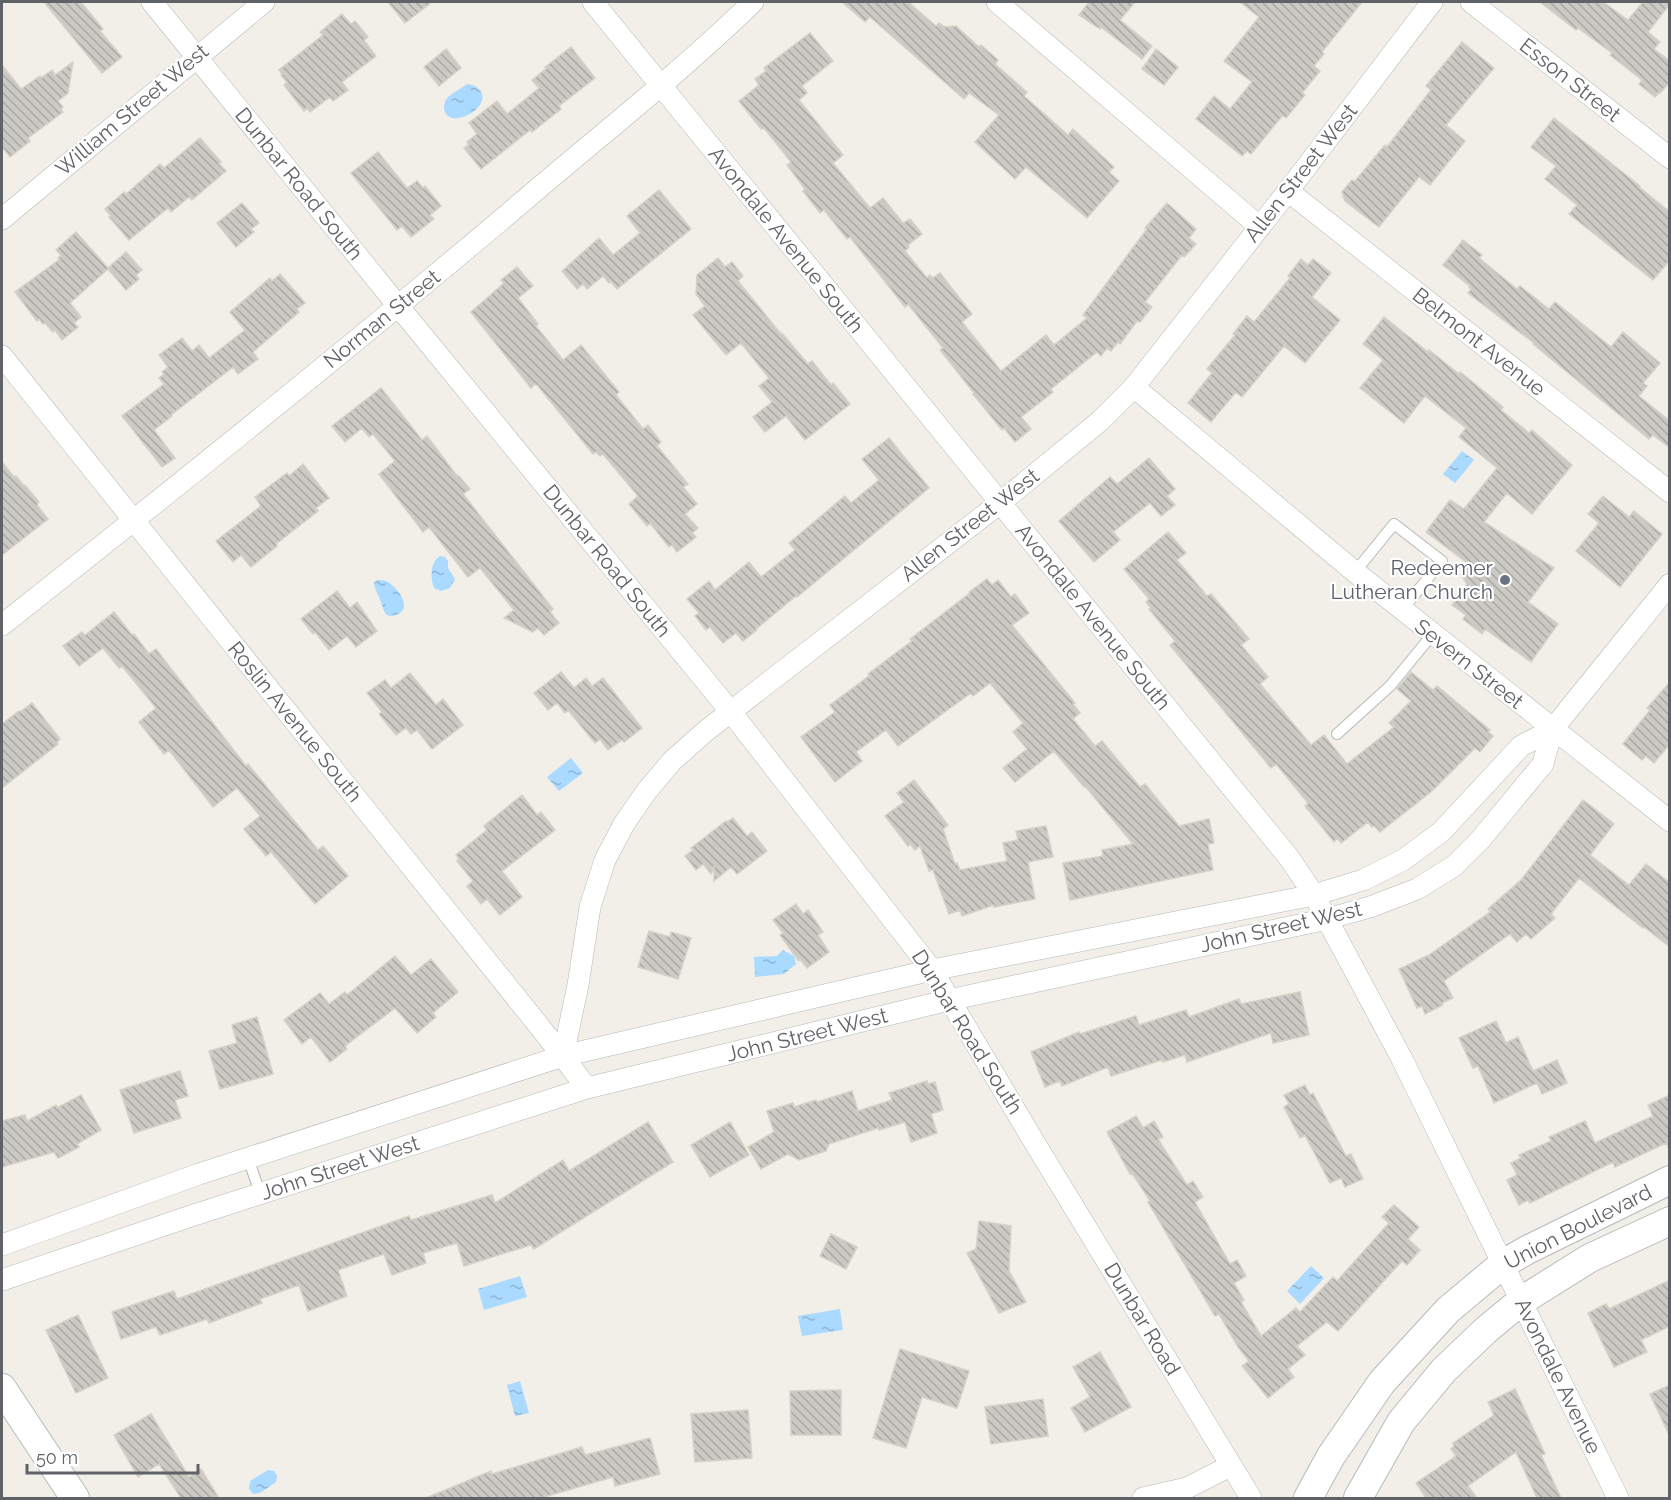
<svg xmlns="http://www.w3.org/2000/svg" width="1671" height="1500" viewBox="0 0 1671 1500" font-family="Raleway,sans-serif">
<style>
.water{fill:url(#water-ripples)}
.building{fill:url(#building-back-hatch);stroke:#d6d1c6;stroke-width:1.5}
.lines{fill:none;stroke-linecap:round;stroke-linejoin:round}
.lane-casing{stroke:#b5b8bc;stroke-width:12}
.street-casing{stroke:#b5b8bc;stroke-width:22}
.secondary-casing{stroke:#b6babf;stroke-width:30}
.lane{stroke:#fff;stroke-width:10}
.street{stroke:#fff;stroke-width:21}
.secondary{stroke:#fff;stroke-width:28}
.worship-dot{fill:#6b7280;stroke:#fff;stroke-width:2}
.labels{text-anchor:middle;stroke-width:4.5;stroke-linejoin:round;paint-order:stroke}
.street-label{font-size:21px;fill:#5f6368;stroke:#fff}
.worship-label{font-size:21px;fill:#5b616d;stroke:#fff;text-anchor:end}
</style>
<defs>
<pattern id="water-ripples" width="26" height="14" patternUnits="userSpaceOnUse" patternTransform="scale(1.5)"><rect width="26" height="14" fill="#aadaff"/><path d="M2 4q2-2 4 0t4 0M15 11q2-2 4 0t4 0" fill="none" stroke="#8eb4d2"/></pattern>
<pattern id="building-back-hatch" width="6" height="6" patternUnits="userSpaceOnUse" patternTransform="scale(1.5)"><rect width="6" height="6" fill="#cccac5"/><path d="M-1 5l2 2M0 0l6 6M5-1l2 2" fill="none" stroke="#a9a8a4"/></pattern>
</defs>
<rect width="100%" height="100%" fill="#f1efe8"/>
<path class="water" d="M467,84c7,1 12,3 15,10 5,18 -37,37 -38,13 0,-3 1,-6 3,-9 5,-5 14,-9 20,-14z
M1462,451l12,9 -19,23 -12,-9z
M440,556l5,1 3,4v7l7,11 -5,9 -9,3 -7,-3c-4,-10 -4,-26 6,-32z
M377,580c2,0 7,0 9,1 8,4 19,16 18,26 -1,3 -3,6 -6,7 -15,7 -14,-6 -18,-14 -2,-6 -5,-10 -6,-17z
M571,758l12,15 -24,18 -12,-14z
M783,950l11,6 2,8 -12,10 -29,3 -1,-20 23,-1z
M1311,1266l13,12 -24,26 -13,-13z
M520,1276l7,21 -43,13 -6,-21z
M840,1309l3,21 -41,6 -4,-20z
M520,1381l9,32 -14,3 -8,-31z
M268,1470l6,1 3,5 -1,6 -16,11 -7,1 -4,-5 1,-8z"/>
<path class="building" d="M44,2h37l22,27 -3,2 22,26 -20,16z
M388,2h44l-27,21z
M842,2h66l28,24 3,-3 6,4 11,-1 23,21 2,-2 17,15 -3,4 32,28 -3,4 44,39 5,-6 41,38 -5,5 10,9 -32,37 -61,-51 -11,12 -40,-37 24,-27 -30,-22 -5,6 -94,-82 -5,5z
M1089,2h46l-15,18 32,26 -10,13 -41,-32 -1,2 -21,-14z
M1240,2h122l-40,50 2,2 -10,12 6,5 -18,22 3,2 -19,23 -3,-3 -32,39 -4,-3 -5,5 -46,-37 18,-23 16,13 22,-27 -28,-21 35,-44z
M1540,2h63l25,18 15,-18h27v2l-22,28 12,10 -6,7 16,12v21l-10,11 -1,-1 -4,5 -16,-13 3,-4 -32,-25 2,-2 -34,-25 -2,2z
M342,14l9,10 4,-3 13,16 -4,3 12,16 -34,26 6,8 -15,11 -3,-4 -20,15 -3,-4 -3,3 -20,-26 3,-3 -6,-7 1,-1 -3,-4 44,-35 -3,-3z
M810,33l23,28 -31,25 5,7 -8,7 44,55 -10,8 37,45 13,-10 20,25 7,-4 12,15 -14,11 1,2 -4,4 22,27 3,-3 3,3 7,-5 32,41 -10,8 39,49 45,-36 8,10 33,-27 -4,-3 64,-86 -2,-1 22,-25 29,26 -7,9 7,6 -12,13 -2,-2 -37,47 7,5 -12,15 -3,-1 -17,23 -2,-2 -7,9 -4,-3 -6,8 -4,-4 -46,37 2,3 -32,25 10,12 -16,13 -11,-14 -2,2 -29,-36 1,-1 -34,-43 3,-2 -35,-44 -3,3 -55,-70 -3,2 -23,-29 -4,3 -17,-22 2,-2 -18,-24 4,-3 -27,-34 -3,1 -22,-28 20,-16 -4,-6 11,-8 -2,-3z
M1462,42l32,26 -48,57 19,16 -35,44 -11,-8 -40,50 -34,-26 -3,-9 10,-12 3,1 30,-36 2,2 44,-57 -5,-4z
M571,47l24,31 -36,28 2,3 -29,23 -2,-2 -49,39 -17,-21 5,-3 -2,-3 10,-8 -8,-11 28,-22 10,13 32,-26 -7,-8 15,-12 -2,-1z
M446,49l15,19 -22,18 -15,-19z
M1156,49l22,18 -14,18 -22,-16z
M73,62l-5,31 -10,8 5,6 -2,2 2,3 -35,26 2,3 -20,16 -8,-10v-82l19,24 19,-13 1,2 11,-8 3,5z
M1554,118l86,68 -1,1 31,25v48l-17,20 -84,-66 8,-9 -32,-26 11,-13 -25,-19z
M200,138l21,24 -2,2 7,7 -34,29 -3,-3 -18,15 -3,-4 -39,32 -20,-23 2,-1 -6,-7 19,-17 2,2 34,-30 4,4z
M378,152l29,36 10,-7 6,7 2,-2 16,20 -11,9 4,4 -23,18 -9,-11 -5,4 -46,-57z
M659,190l32,39 -74,60 -7,-8 -1,2 -6,-7 -16,13 -4,-5 -6,5 -15,-18 37,-33 14,17 27,-22 -13,-17z
M242,203l17,20 -8,6 3,3 -18,15 -19,-24z
M76,232l32,36 18,-16 16,18 -6,5 3,4 -13,11 -18,-21 -38,34 11,14 -7,6 4,4 -16,13 -7,-10 -2,2 -8,-9 -2,1 -4,-5 -2,2 -22,-29 45,-33 -2,-1 3,-3 -5,-5z
M1463,240l19,15 -3,3 38,31 3,-3 29,23 6,-7 56,45 12,-15 37,31 -17,20 4,3 -8,10 31,25v27l-17,-13 -4,4 -116,-95 1,-1 -66,-50 3,-4 -2,-2 1,-1 -27,-21z
M718,258l7,9 7,-5 11,14 -5,5 43,53 1,-1 26,31 4,-3 19,24 2,-2 17,21 -45,36 -19,-24 -21,16 -12,-15 19,-15 -13,-16 10,-8 -28,-35 -15,12 -33,-40 12,-9 -9,-12 1,-19z
M1301,259l7,6 5,-6 18,14 -19,24 28,23 -35,43 -21,-17 -42,51 -6,-5 -25,30 -23,-19 24,-30 -5,-4 28,-34 -2,-1 14,-18 7,6 36,-44 -2,-2z
M517,267l16,19 -15,12 20,26 -2,2 27,34 18,-15 38,47 -3,3 27,34 5,-4 13,17 -4,4 31,38 -5,3 14,17 -12,10 13,14 -6,5 4,4 -19,15 -5,-7 -3,2 -19,-24 -3,3 -18,-22 9,-8 -35,-42 -3,2 -4,-4 -3,2 -55,-68 -3,-2 -4,4 -60,-76 33,-29 -3,-3z
M280,274l25,29 -8,6 2,3 -46,40 5,7 -20,15 -5,-7 -62,48 1,1 -18,14 21,28 -13,9 -40,-51 42,-32 -5,-6 5,-4 -2,-2 6,-5 -9,-12 23,-17 10,13 7,-6 10,13 36,-28 -15,-18 40,-34 2,3z
M1384,317l44,35 1,-2 30,24 1,-2 43,35 -2,3 28,23 3,-3 40,35 -40,49 -25,-21 -23,29 70,46 -26,34 30,22 -27,38 -46,-33 -3,5 -19,-15 3,-4 -14,-10 15,-21 -6,-9 5,-13 -40,-30 24,-32 14,9 33,-41 -38,-31 7,-9 -41,-32 -21,27 -44,-35 23,-28 -20,-16z
M381,388l41,52 5,-4 30,40 1,-1 12,14 -7,5 90,115 -3,3 9,11 -15,12 -6,-7 -5,4 -29,-14 10,-8 -34,-42 -12,9 -39,-50 -6,5 -44,-58 16,-13 -22,-27 -4,3 -7,-9 -17,14 -13,-16z
M889,438l40,50 -132,109 -1,-1 -40,33 1,1 -14,11 -7,-8 -13,10 -13,-16 -4,3 -11,-14 4,-3 -12,-14 22,-18 6,9 34,-28 12,15 34,-27 -6,-7 56,-47 6,7 28,-23 -17,-21z
M1149,458l26,31 -8,7 8,9 -14,11 -11,-13 -37,29 7,8 -26,22 -35,-41 51,-44 7,7z
M2,462l12,15 2,-1 8,10 1,-1 14,17 -2,3 11,14 -46,36z
M303,464l26,34 -13,10 2,3 -42,33 1,2 -26,21 -10,-12 -8,7 -17,-21 45,-35 -6,-9 32,-24 2,3z
M1603,496l26,21 5,-6 28,23 -42,53 -44,-36 23,-28 -11,-9z
M1168,532l18,21 -9,7 30,36 4,-2 38,45 -8,6 27,32 -8,7 51,61 13,-10 23,29 47,-37 -5,-4 22,-22 -14,-12 14,-17 22,18 4,-4 53,44 -2,2 5,4 -13,16 -5,-4 -43,43 -52,41 -6,-6 -2,1 -4,-5 -27,21 -4,-5 -3,4 -29,-36 3,-3 -32,-39 -5,4 -101,-123 5,-4 -26,-32 2,-1 -5,-6 3,-3 -25,-30z
M987,579l5,6 6,-5 13,17 4,-3 14,19 -17,12 63,78 -2,1 7,9 -7,6 22,27 7,-5 38,46 5,-3 34,42 30,-7 5,24 -6,1 5,26 -143,30 -7,-37 40,-7 -1,-6 31,-6 -48,-58 -1,1 -30,-36 -39,31 -12,-14 24,-19 -14,-17 10,-9 -33,-40 -17,13 -2,-3 -73,53 -12,-16 -30,22 6,9 -27,21 -34,-45 34,-25 -5,-7 39,-29 -1,-2 44,-33 -2,-2 60,-46 -1,-1z
M337,591l13,17 7,-6 20,29 -21,16 -9,-11 -18,14 -14,-18 -2,2 -12,-15z
M114,612l18,23 2,-1 15,20 7,-5 90,117 2,-2 70,86 5,-4 25,30 -33,28 -44,-52 -5,4 -22,-27 16,-13 -23,-28 -24,19 -44,-57 -5,4 -25,-32 17,-14 -34,-42 -3,2 -16,-20 -24,18 -16,-20 19,-14 3,3z
M561,672l13,16 12,-10 6,8 11,-8 39,50 -18,14 -2,-2 -14,10 -8,-11 -5,4 -27,-33 -3,3 -8,-10 -9,7 -14,-17z
M410,673l26,32 7,-6 20,26 -31,24 -15,-19 -6,4 -5,-6 -10,7 -17,-21 3,-2 -15,-19 18,-13 6,8z
M1670,682v62l-16,19 -8,-7 -4,4 -19,-16 27,-34 -3,-2z
M32,703l28,36 -3,3 1,2 -56,44v-64l17,-13 1,1z
M914,780l34,45 -5,4 12,35 2,-1 3,7 47,-9 -4,-18 15,-3 -2,-9 30,-5 7,31 -25,5 7,37 -41,8v-2l-32,11 -2,-6 -11,4 -16,-44 -4,1 -9,-25 -5,4 -5,-6 -2,2 -23,-30 19,-14 -7,-9z
M522,795l15,20 4,-3 14,18 -53,41 20,26 -22,18 -13,-16 -6,5 -14,-18 6,-5 -16,-20 2,-2 -3,-4 31,-25 -3,-4z
M1583,800l31,24 -24,31 39,30 17,-21 24,19v64l-26,-20 -1,1 -64,-50 -28,36 4,4 -24,21 -5,-5 -9,8 -7,-8 -66,47 9,17 -11,5 1,2 -18,9 -3,-8 -5,2 -18,-39 30,-14 61,-43 -2,-3 33,-29z
M733,818l14,18 5,-4 15,19 -30,23 -6,-7 -17,14v-15l-3,8 -8,-10 -7,6 -11,-14 8,-6 -2,-2 22,-17 13,-10 1,1z
M796,904l7,10 5,-4 15,22 -5,3 11,17 -22,16 -7,-9 -2,1 -18,-25 3,-2 -10,-13z
M649,931l21,6 1,-5 20,6 -13,41 -40,-12z
M395,956l16,19 20,-16 27,33 -25,21 3,4 -19,16 -22,-25 -50,38 2,3 -17,13 -19,-25 -9,7 -18,-24 36,-27 9,11 16,-12 2,3z
M1300,992l9,43 -36,8 -2,-10 -84,29 -2,-7 -22,7 -1,-2 -51,16 -3,-9 -46,19 -2,-5 -15,6 -14,-35 48,-20 1,2 56,-18 3,9 47,-15 3,7 50,-18 2,5z
M257,1017l16,57 -53,15 -11,-38 28,-8 -5,-18z
M1496,1021l10,22 12,-6 15,34 24,-11 10,23 -25,11 -5,-11 -43,20 -16,-37 -5,2 -14,-30z
M180,1071l8,25 -13,4 6,18 -47,15 -14,-43z
M927,1081l1,3 7,-2 8,28 -12,4 6,19 -26,9 -6,-20 -26,8 -1,-2 -49,16 -3,7 -27,9 -11,-6 -27,15 -13,-22 26,-15 -7,-21 26,-8 1,4 22,-7 1,2 35,-11 6,20 34,-11 -3,-7z
M1305,1085l5,10 3,-2 33,63 5,-2 12,25 -18,8 -4,-9 -11,5 -25,-48 -5,3 -16,-31 5,-3 -5,-9z
M81,1095l20,35 -24,14 2,3 -21,11 -4,-6 -52,15v-46l23,-6 2,6 29,-16 1,3z
M1670,1095v56l-4,-8 -51,24 -2,-5 -83,41 -2,-3 -9,5 -12,-25 10,-5 -6,-12 10,-5 -2,-3 32,-14 -2,-4 36,-16 10,22 58,-27 -5,-11z
M1136,1116l7,12 11,-7 9,16 -5,2 29,46 6,-4 10,16 -8,5 35,62 7,-4 9,16 -12,7 10,17 -3,2 20,34 35,-28 4,4 33,-35 4,4 52,-58 -7,-6 12,-12 25,22 -11,12 12,11 -13,15 -5,-4 -64,70 -11,-9 -30,24 8,9 -17,14 6,8 -26,21 -26,-32 7,-5 -11,-14 -19,-33 -4,2 -67,-114 2,-1 -18,-28 -2,1 -23,-42z
M648,1122l25,40 -139,87 -3,-4 -67,21 -7,-23 -34,10 3,10 -34,12 -8,-21 -46,16 9,26 -39,15 -9,-26 -39,14 2,4 -53,20 -2,-4 -47,16 -4,-8 -35,12 -9,-27 62,-21 3,8 232,-83 2,4 81,-25 3,8 68,-43 6,11z
M730,1122l19,33 -39,22 -19,-32z
M979,1221l32,5 -2,45 17,31 -27,11 -32,-60 9,-4z
M831,1234l26,13 -11,22 -26,-13z
M1670,1280v46l-29,14 6,12 -33,15 -26,-54 18,-9 3,5z
M78,1315l30,63 -32,15 -30,-63z
M900,1349l69,22 -12,37 -35,-11 -16,51 -33,-10z
M1100,1352l31,55 -46,25 -14,-24 19,-11 -17,-30z
M1670,1385v52l-20,-43z
M1515,1389l30,65 -4,1 20,43h-24l-21,-46 -48,34 9,12h-51l-10,-15 40,-27 -5,-7 3,-3 -1,-3 41,-28 -6,-13z
M841,1390v45h-50l-1,-44z
M1043,1399l5,37 -57,8 -6,-37z
M748,1410l4,48 -57,4 -4,-48z
M151,1414l38,63 12,-8 18,29h-38l-22,-34 -21,13 -24,-42z
M650,1438l10,36 -45,12 -2,-9 -72,21h-115l65,-27 1,3 90,-27 3,8z"/>
<g class="lines">
<defs>
<path id="lane" d="M1355,572l39,-48 48,37 -40,49
M1337,734l53,-48 42,-51
M248,1158l12,35"/>
<path id="street" d="M152,2l247,305 332,405 201,258 101,170 218,358
M593,2l697,857 24,36 88,164 216,439
M997,2l263,225
M1471,2l199,156
M1288,191l382,301
M2,219l262,-217
M2,356l545,680 40,52
M1134,387l221,185 315,249
M2,625c177,-140 353,-281 525,-427 76,-65 155,-127 226,-196
M563,1056l15,-71 12,-78 15,-47 19,-36 22,-32 26,-31 35,-31 293,-227 100,-82 34,-34 154,-196 144,-189
M2,1245l197,-71 364,-118 369,-86 382,-75 49,-15 40,-20 38,-28 80,-86 31,-16 118,-146
M2,1280l189,-64 396,-128 362,-88 378,-81 43,-12 47,-18 37,-23 26,-26 63,-76 9,-34
M1143,1498l44,-10 43,-22"/>
<path id="secondary" d="M2,1388l73,110
M1308,1498l23,-42 51,-74 66,-72 55,-46 24,-14 143,-70
M1358,1498l43,-76 43,-52 42,-40 35,-29 69,-43 80,-37"/>
</defs>
<use href="#lane" class="lane-casing"/>
<use href="#street" class="street-casing"/>
<use href="#secondary" class="secondary-casing"/>
<use href="#lane" class="lane"/>
<use href="#street" class="street"/>
<use href="#secondary" class="secondary"/>
</g>
<circle class="worship-dot" cx="1505" cy="580" r="6"/>
<g class="labels">
<g class="street-label">
<text transform="translate(1570 80) rotate(38)" y="7">Esson Street</text>
<text transform="translate(132 110) rotate(-40)" y="7">William Street West</text>
<text transform="translate(1301 173) rotate(-52)" y="7">Allen Street West</text>
<text transform="translate(299 184) rotate(51)" y="7">Dunbar Road South</text>
<text transform="translate(786 240) rotate(51)" y="7">Avondale Avenue South</text>
<text transform="translate(382 319) rotate(-39)" y="7">Norman Street</text>
<text transform="translate(1479 342) rotate(38)" y="7">Belmont Avenue</text>
<text transform="translate(970 525) rotate(-38)" y="7">Allen Street West</text>
<text transform="translate(607 561) rotate(51)" y="7">Dunbar Road South</text>
<text transform="translate(1093 617) rotate(51)" y="7">Avondale Avenue South</text>
<text transform="translate(1469 664) rotate(38)" y="7">Severn Street</text>
<text transform="translate(295 722) rotate(51)" y="7">Roslin Avenue South</text>
<text transform="translate(1281 927) rotate(-13)" y="7">John Street West</text>
<text transform="translate(967 1032) rotate(58)" y="7">Dunbar Road South</text>
<text transform="translate(807 1035) rotate(-14)" y="7">John Street West</text>
<text transform="translate(340 1168) rotate(-18)" y="7">John Street West</text>
<text transform="translate(1578 1227) rotate(-27)" y="7">Union Boulevard</text>
<text transform="translate(1142 1319) rotate(59)" y="7">Dunbar Road</text>
<text transform="translate(1558 1376) rotate(64)" y="7">Avondale Avenue</text>
</g>
<g class="worship-label">
<text x="1493" y="575">Redeemer<tspan x="1493" dy="24">Lutheran Church</tspan></text>
</g>
</g>
<rect width="1671" height="1500" fill="none" stroke="#5f6368" stroke-width="6"/>
<path d="M27 1464v9h171v-9" fill="none" stroke="#5f6368" stroke-width="3"/>
<text x="36" y="1464" font-size="18" fill="#5f6368" stroke="#ffffff" stroke-width="4.5" paint-order="stroke">50 m</text>
</svg>
